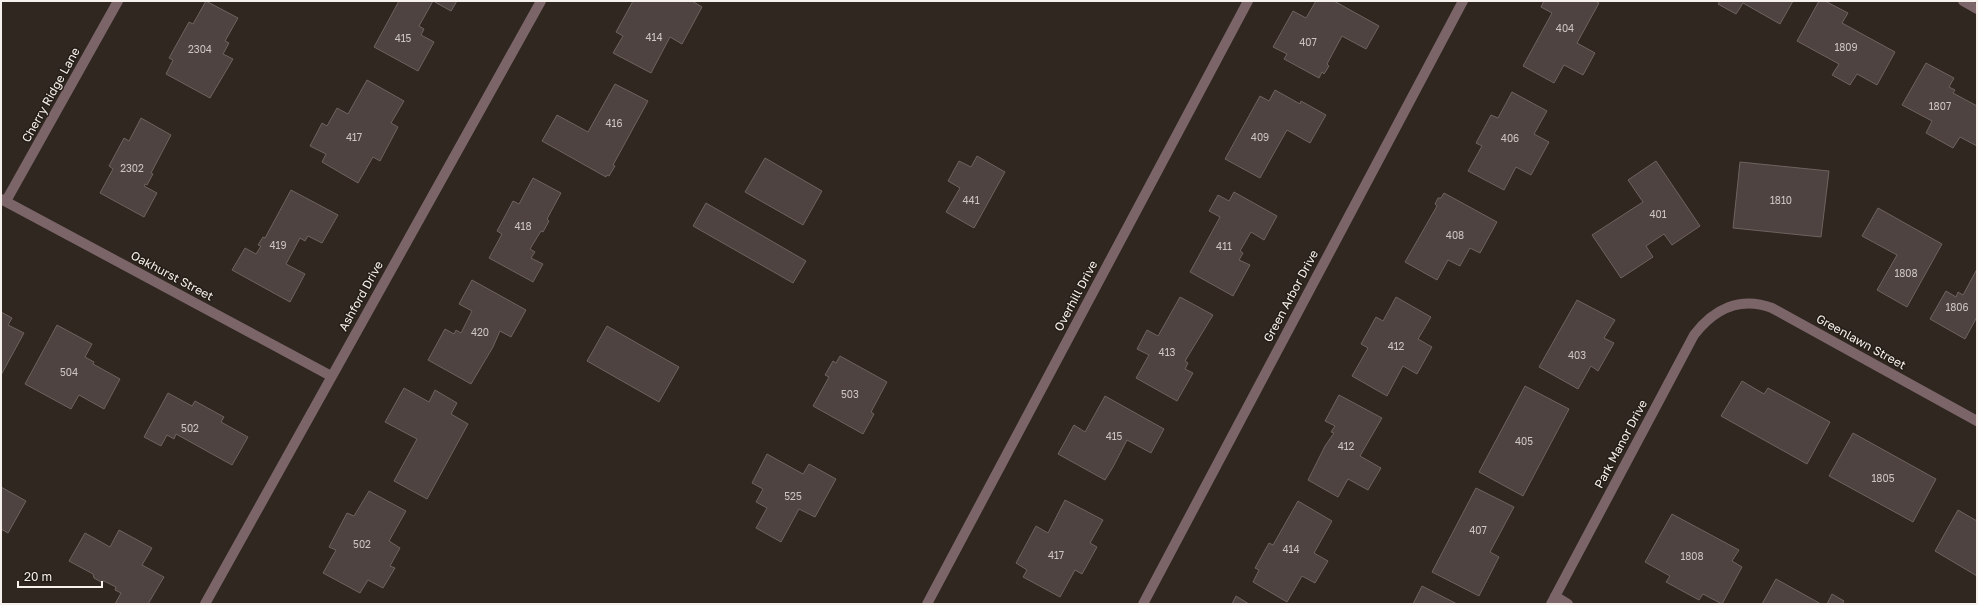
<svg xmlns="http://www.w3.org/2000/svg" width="1978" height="605" viewBox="0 0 1978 605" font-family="'Golos Text',sans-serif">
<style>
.building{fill:#4f4341;stroke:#6f625f}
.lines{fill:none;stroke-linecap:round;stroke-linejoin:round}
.street{stroke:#7c6569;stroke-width:10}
.labels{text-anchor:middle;stroke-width:3;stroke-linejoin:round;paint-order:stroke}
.number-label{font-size:10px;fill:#ccc6c1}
.street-label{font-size:12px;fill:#f6f1ec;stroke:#251d17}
</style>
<rect width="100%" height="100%" fill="#2f2720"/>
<path class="building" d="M206,1l32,17 -13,23 4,2 -6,11 10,5 -23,39 -44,-24 7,-14 -4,-2 20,-36 4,2z
M399,1h58l-6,10 -18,-10 -14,25 5,3 -3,6 13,7 -16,29 -44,-24z
M633,1h59l10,6 -20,37 -12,-7 -19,36 -38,-20 10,-17 -7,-4z
M1316,1h18l45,25 -13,23 -24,-13 -15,28 2,2 -5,8 -2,-2 -3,6 -35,-19 3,-5 -14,-7 20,-36 13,7z
M1544,1h51l4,2 -22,40 18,10 -12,22 -19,-10 -10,18 -31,-17 29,-53 -11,-6z
M1720,1h73l-13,23 -37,-21 -7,11 -18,-10z
M1819,1h6l23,12 -6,10 53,29 -18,33 -20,-11 -7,11 -18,-10 7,-11 -42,-23z
M1926,63l28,15 -5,9 6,3 -2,3 24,13v40l-17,-9 -7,11 -27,-15 6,-12 -30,-16z
M367,80l37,21 -13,22 7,4 -18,34 -7,-4 -15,26 -36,-21 4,-8 -16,-8 12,-23 5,3 10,-18 11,6z
M615,84l33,17 -35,64 2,1 -6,10 -2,-1 -1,2 -64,-36 15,-26 31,17z
M1275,90l25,14 1,-3 25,14 -16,28 -23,-13 -27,48 -35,-19 35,-63 9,5z
M1512,92l35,19 -13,23 15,8 -18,33 -15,-8 -12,23 -36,-19 14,-25 -6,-3 15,-28 7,3z
M141,118l30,17 -20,38 2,1 -6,11 -2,-1 -1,2 13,7 -13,24 -44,-24 13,-24 -4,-3 15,-28 5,3z
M977,156l28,16 -31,56 -28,-16 14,-24 -12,-7 11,-20 12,6z
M765,158l57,33 -19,34 -58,-33z
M1656,161l44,65 -28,19 -8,-11 -18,12 7,11 -32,21 -29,-43 51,-33 -15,-22z
M1740,162l89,9 -8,66 -88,-9z
M533,178l28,15 -14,26 2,2 -6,11 -2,-1 -11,18 5,3 -4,6 12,6 -10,18 -44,-24 13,-24 -5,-3 16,-30 6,3z
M291,190l47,25 -16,28 -14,-7 -3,5 -5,-3 -14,26 19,10 -15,28 -58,-32 13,-22 11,6 5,-8 -3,-1 5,-8 2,1z
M1234,192l43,24 -13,24 -13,-8 -11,19 3,2 -4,7 11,5 -17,31 -43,-24 30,-55 -11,-6 9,-16 11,6z
M1444,193l53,29 -17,31 -10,-5 -10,18 -12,-6 -11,20 -32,-18 32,-56 -2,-2 3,-6h3z
M706,203l100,58 -13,22 -100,-57z
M1878,208l64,36 -35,63 -30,-17 20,-35 -35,-19z
M1977,269v48l-12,22 -35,-20 16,-28 10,6 2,-5 5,3z
M472,280l54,30 -15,27 -11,-6 -7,16 -22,37 -43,-24 17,-31 9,5 2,-4 5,3 11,-22 -13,-7z
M1180,297l33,18 -28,46 3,2 -3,6 8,4 -16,28 -41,-23 13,-23 -12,-6 10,-19 11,6z
M1396,297l35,20 -13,22 14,8 -15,27 -14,-8 -16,30 -35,-20 16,-28 -7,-4 15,-27 7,4z
M1577,300l38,20 -11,18 10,5 -16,28 -7,-5 -13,23 -39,-22z
M1,312l11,6 -4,7 16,8 -23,42z
M57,325l35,19 -7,13 9,5 -1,2 27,15 -16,30 -25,-14 -8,14 -46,-25z
M607,326l72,41 -20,35 -72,-41z
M840,356l47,26 -16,30 3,2 -11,20 -50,-28 16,-29 -4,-2 8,-14 3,2z
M1742,381l22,13 4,-6 62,34 -23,42 -86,-48z
M1525,386l44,23 -46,87 -44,-24z
M404,388l25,14 6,-12 22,13 -6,11 17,10 -41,75 -33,-18 23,-42 -32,-17z
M168,393l24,13 3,-5 29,16 -3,5 27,15 -16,28 -56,-31 -2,5 -7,-4 -6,11 -17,-9z
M1339,395l43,23 -22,38 21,12 -13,22 -20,-11 -10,18 -30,-17 17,-34 9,-13 -3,-1 4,-6 -10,-5z
M1105,396l59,33 -13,24 -24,-13 -14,27 -8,13 -47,-26 16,-29 11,7z
M1853,433l83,46 -23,43 -84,-46z
M767,454l36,20 6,-10 27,15 -21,38 -16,-8 -18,33 -25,-14 11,-20 -11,-6 7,-13 -11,-6z
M1,487l25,14 -18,32 -7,-4z
M1476,488l38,19 -24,45 9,5 -20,39 -47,-24z
M369,491l37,20 -17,30 11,7 -10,18 5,2 -12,20 -15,-8 -8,13 -37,-20 13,-23 -7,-3 18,-34 7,3z
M1065,500l38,20 -13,23 7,4 -15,27 -7,-4 -15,27 -37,-20 4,-7 -11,-7 20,-37 12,7z
M1298,501l34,20 -18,32 14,8 -13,22 -13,-7 -15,26 -34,-20 6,-12 -4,-2 14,-25 4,2z
M1958,510l19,11v55l-42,-25z
M1672,514l67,36 -7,11 10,6 -20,37 -19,-10 -4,6 -33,-18 4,-6 -25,-14z
M119,530l33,18 -10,17 22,12 -16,27h-33l6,-11 -6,-3 1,-3 -12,-6 -3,1 -7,-4 -1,-4 -24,-13 16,-28 25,14z
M1776,579l45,25h-59z
M1422,586l35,18h-44z
M1832,594l12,7 -2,3h-15z
M1236,596l13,8h-17z"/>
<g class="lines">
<path class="street" d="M1963,1l14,8
M1,199l330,177
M6,201l112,-200
M1555,596l13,8
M205,604l336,-603
M927,604l321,-603
M1143,604l320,-603
M1551,604l143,-269c20,-26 46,-39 78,-27l205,113"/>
</g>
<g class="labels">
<g class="number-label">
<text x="1565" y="32">404</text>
<text x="654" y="41">414</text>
<text x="403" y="42">415</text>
<text x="1308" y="46">407</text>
<text x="1846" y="51">1809</text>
<text x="200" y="53">2304</text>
<text x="1940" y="110">1807</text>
<text x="614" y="127">416</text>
<text x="354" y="141">417</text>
<text x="1260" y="141">409</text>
<text x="1510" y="142">406</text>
<text x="132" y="172">2302</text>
<text x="971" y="204">441</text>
<text x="1781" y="204">1810</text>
<text x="1658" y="218">401</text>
<text x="523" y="230">418</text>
<text x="1455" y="239">408</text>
<text x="278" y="249">419</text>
<text x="1224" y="250">411</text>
<text x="1906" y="277">1808</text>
<text x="1957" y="311">1806</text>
<text x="480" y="336">420</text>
<text x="1396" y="350">412</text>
<text x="1167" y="356">413</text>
<text x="1577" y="359">403</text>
<text x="69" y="376">504</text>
<text x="850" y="398">503</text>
<text x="190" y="432">502</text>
<text x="1114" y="440">415</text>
<text x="1524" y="445">405</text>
<text x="1346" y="450">412</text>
<text x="1883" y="482">1805</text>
<text x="793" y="500">525</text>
<text x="1478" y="534">407</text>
<text x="362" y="548">502</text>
<text x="1291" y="553">414</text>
<text x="1056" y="559">417</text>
<text x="1692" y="560">1808</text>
</g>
<g class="street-label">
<text transform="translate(51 95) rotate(-61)" y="4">Cherry Ridge Lane</text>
<text transform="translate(172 276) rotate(28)" y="4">Oakhurst Street</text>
<text transform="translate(361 296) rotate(-61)" y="4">Ashford Drive</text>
<text transform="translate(1076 296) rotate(-62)" y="4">Overhill Drive</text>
<text transform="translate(1291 296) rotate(-62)" y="4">Green Arbor Drive</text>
<text transform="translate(1861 342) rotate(29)" y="4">Greenlawn Street</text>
<text transform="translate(1621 444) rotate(-62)" y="4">Park Manor Drive</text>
</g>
</g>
<rect width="1978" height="605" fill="none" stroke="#f6f1ec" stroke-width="4"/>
<path d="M18 581v6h84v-6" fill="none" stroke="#f6f1ec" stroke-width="2"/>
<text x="24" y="581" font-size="12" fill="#f6f1ec" stroke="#251d17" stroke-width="3" paint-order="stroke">20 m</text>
</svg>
